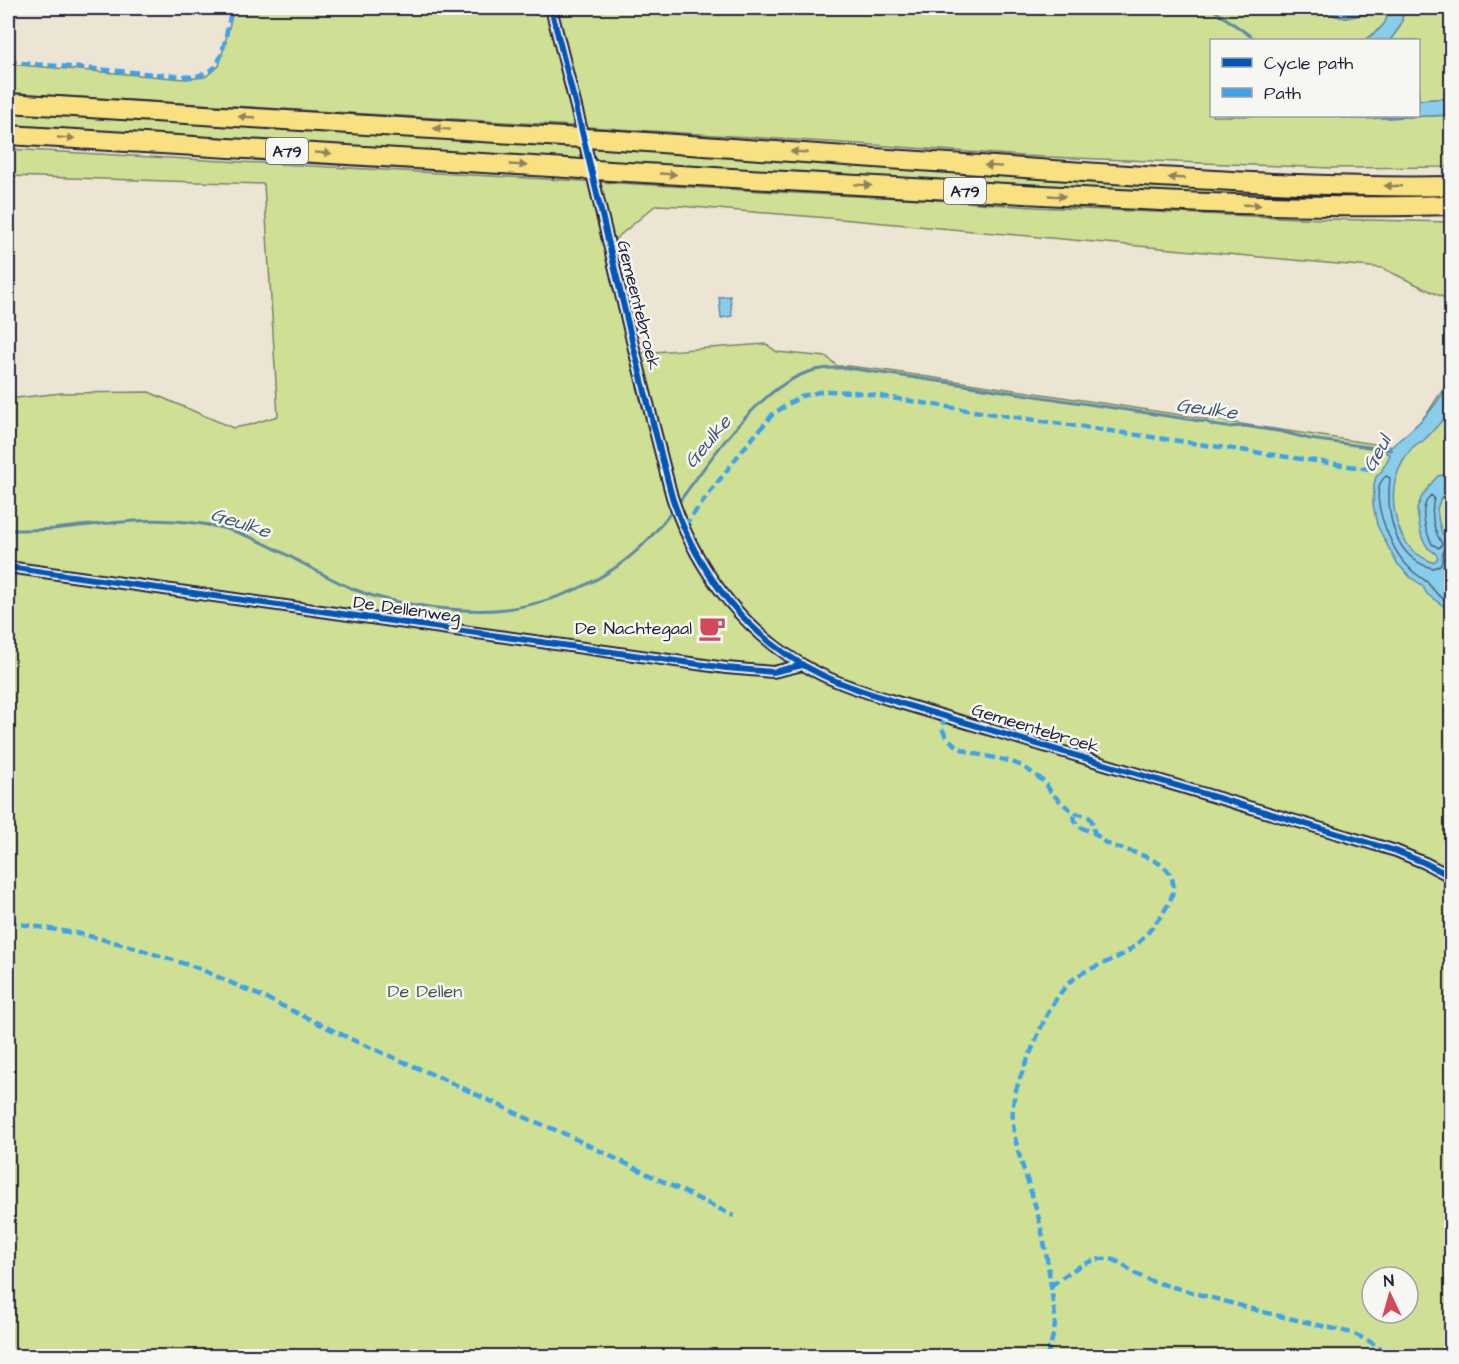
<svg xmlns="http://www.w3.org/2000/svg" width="1459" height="1364" viewBox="0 0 1459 1364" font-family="'Architects Daughter',sans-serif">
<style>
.green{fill:#cfe094;stroke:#788168;stroke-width:1.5;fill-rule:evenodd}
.water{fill:#8acdeb;stroke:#6089a5;stroke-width:1.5}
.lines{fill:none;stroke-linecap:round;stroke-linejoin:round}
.shore{stroke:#4c6681;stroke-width:1.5}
.stream{stroke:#6089a5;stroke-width:3}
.street-casing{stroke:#22223b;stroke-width:14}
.highway-casing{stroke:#22223b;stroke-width:22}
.street{stroke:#f6f6f2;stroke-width:9}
.highway{stroke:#f9e181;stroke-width:18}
.highway-bridge-casing{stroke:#22223b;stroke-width:22;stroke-linecap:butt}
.highway-bridge{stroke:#f9e181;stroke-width:18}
.quiet{stroke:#3ea2ec;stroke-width:4.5;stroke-dasharray:9 4.5;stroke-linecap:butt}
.cycleway-casing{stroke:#f6f6f2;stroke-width:10}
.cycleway{stroke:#0057b8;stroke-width:6}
.oneway{fill:#8e825e}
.labels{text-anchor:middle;stroke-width:5;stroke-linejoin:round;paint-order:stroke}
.shield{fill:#f6f6f2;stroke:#626272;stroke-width:1.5}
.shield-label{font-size:16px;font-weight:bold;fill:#22223b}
.street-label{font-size:18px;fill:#22223b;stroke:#f6f6f2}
.poi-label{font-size:18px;fill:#22223b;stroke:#f6f6f2;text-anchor:end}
.park-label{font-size:18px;fill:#4d5251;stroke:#f6f6f2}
.water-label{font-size:20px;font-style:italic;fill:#415570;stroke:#f6f6f2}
</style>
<rect width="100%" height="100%" fill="#ede5d4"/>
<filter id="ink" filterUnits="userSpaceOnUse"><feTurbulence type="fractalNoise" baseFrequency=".0167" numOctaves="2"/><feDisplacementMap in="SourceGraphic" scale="12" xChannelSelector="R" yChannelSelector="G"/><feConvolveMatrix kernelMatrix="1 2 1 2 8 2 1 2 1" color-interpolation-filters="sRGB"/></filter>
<g filter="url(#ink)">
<path class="green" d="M234,8h313l27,118 -566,-33v-29l177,15 20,-2 14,-11z
M556,8h766l14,8 10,2 36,-8 5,3v5l-2,6 -20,16h-153v76h125l4,2 20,1 90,-4v52l-119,1 -309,-12 -164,-12 -272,-17z
M1402,8h49v90l-32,2 -1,-60h-28c8,-10 15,-18 12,-32z
M8,111l1443,81v7l-311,-4 -1132,-66z
M8,149l824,46 93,4 108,8 291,12 127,3v79l-69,-33 -542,-49 -160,-13 -24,-1 -43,36 26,112 127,-9 11,8 50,5 10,9h11l41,5 505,76c11,-10 22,-19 31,-31 9,-11 15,-26 26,-35v29l-5,9h5v71l-7,6 7,-3v863h-1443v-957l53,-6 88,-1 84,36 16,-3 29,-9 -14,-232 -256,-8zM1372,1277h36v36h-36z"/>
<path class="water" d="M1322,8h80c3,14 -4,22 -12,32h-25c9,-7 23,-14 22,-27l-5,-3 -36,8 -10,-2z
M1451,98v17l-90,4 -20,-1 -4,-2h81l1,-16z
M730,296l2,20 -11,2 -2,-21z
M1451,383v36h-7c-7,6 -12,14 -19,20 -6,6 -1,0 -8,5 -7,4 -18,23 -20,31 -8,23 -2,57 15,75 6,5 13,9 20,12l3,-1 3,-3 -2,-4 -8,-6 -6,-10 -3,-14 -2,-15 4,-11 13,-18 4,-4 13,-3v20l-10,4 -4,12 2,14 3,10 9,14v60h-6l-18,-13 -5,-9 -12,-8 -14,-15 -19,-37 -4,-21 1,-20 2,-7 5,-5 8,-15 1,-3 -4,-1 1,-7 4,1c15,-13 31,-25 43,-41 6,-8 10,-16 17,-23z"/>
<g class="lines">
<path class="shore" d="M1431,495l3,3c-4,17 -1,31 8,46l-3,4 -7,-4c-7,-14 -14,-37 -1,-49z
M1452,551l-9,-1c-2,10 3,15 -11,18 -39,-10 -46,-56 -42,-90l-4,-2c-20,15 4,69 17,85 4,4 8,9 13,13 4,3 8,5 11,8 7,8 13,19 25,19"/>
<path class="stream" d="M1211,8l45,32
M8,530c15,0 30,0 46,-1 58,-6 105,-15 164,-2 50,11 91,44 138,63 37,15 110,24 150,19 57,-8 111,-33 149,-77 32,-37 56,-79 90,-114 20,-21 42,-41 70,-48 22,-5 44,0 66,3 24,3 48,7 71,10 85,14 170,26 255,39l6,3 13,2 19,-1 38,6 27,7 81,11"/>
<defs>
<path id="street" d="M551,8l28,111 55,230 38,148c25,76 77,143 150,178 25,12 52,20 78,28l496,148 29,12 27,14
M8,567l718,101 47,4 30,-7"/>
<path id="highway" d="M8,103l555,34
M8,135l559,33
M604,139c180,12 359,26 539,37 103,6 206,12 309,10
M610,171c151,8 301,18 452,25 130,7 260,13 390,9"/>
</defs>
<use href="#street" class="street-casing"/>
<use href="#highway" class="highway-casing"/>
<use href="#street" class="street"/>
<use href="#highway" class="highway"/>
<defs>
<path id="highway-bridge" d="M563,137l41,2
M567,168l43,3"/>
</defs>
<use href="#highway-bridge" class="highway-bridge-casing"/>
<use href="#highway-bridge" class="highway-bridge"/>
<path class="quiet" d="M8,62l185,15c8,-2 16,-4 22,-10 9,-10 13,-45 17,-59
M682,524l7,-4 51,-67 33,-39 28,-18 23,-5 31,1 112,18 403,59
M945,716l-3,13c17,33 55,23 81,38 3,1 21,14 22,16 3,3 3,5 5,8 6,7 14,14 21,19 14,10 21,-1 23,23
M8,922l73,12 48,12 69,22 74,33 81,39 88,38 90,42 32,13 171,83
M1051,1286c17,-13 40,-32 63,-26 7,3 14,9 20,13 6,3 12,6 17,8l116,32 85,20 17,8 22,15
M1047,1356c3,-11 8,-23 8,-35 0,-9 -2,-18 -3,-27 -4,-31 -9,-63 -18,-93 -11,-36 -30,-77 -17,-114 4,-13 10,-26 15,-38 10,-24 19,-48 38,-67 14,-13 35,-18 52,-27 16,-9 27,-23 38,-38 7,-10 14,-20 13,-33 -1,-26 -46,-32 -65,-40 -7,-3 -9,-8 -14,-11 -11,-6 -20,-4 -20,-20"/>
<defs>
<path id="cycleway" d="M551,8l28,111 55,230 38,148c25,76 77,143 150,178 25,12 52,20 78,28l496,148 29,12 27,14
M8,567l718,101 47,4 30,-7"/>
</defs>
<use href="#cycleway" class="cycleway-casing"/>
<use href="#cycleway" class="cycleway"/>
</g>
<defs><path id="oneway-solid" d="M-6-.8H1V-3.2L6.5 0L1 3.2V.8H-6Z" transform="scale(1.5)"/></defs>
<g class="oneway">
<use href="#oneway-solid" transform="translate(247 117) rotate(-177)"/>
<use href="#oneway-solid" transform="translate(442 129) rotate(-176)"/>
<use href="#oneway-solid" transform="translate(66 138) rotate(3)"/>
<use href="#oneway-solid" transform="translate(799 152) rotate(-176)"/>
<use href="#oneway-solid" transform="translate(323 153) rotate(3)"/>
<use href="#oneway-solid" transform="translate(518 165) rotate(3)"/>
<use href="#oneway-solid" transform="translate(993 166) rotate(-176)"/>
<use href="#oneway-solid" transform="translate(668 174) rotate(3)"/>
<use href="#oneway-solid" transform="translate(1177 178) rotate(-177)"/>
<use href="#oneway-solid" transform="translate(863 185) rotate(4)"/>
<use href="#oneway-solid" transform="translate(1393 186) rotate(-179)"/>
<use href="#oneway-solid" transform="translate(1057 196) rotate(3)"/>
<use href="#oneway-solid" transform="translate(1252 205) rotate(2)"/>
</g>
</g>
<defs>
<symbol id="cafe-bare" viewBox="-9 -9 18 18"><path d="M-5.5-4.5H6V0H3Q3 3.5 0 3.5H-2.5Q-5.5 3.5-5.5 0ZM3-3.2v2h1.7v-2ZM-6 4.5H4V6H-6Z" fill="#d1495b" stroke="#f6f6f2" stroke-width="2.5" paint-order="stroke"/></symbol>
</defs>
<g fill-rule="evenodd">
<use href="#cafe-bare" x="693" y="609" width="38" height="38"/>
</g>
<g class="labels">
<g class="shield">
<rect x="266" y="138" width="42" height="26" rx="4.5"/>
<rect x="944" y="178" width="42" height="26" rx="4.5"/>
</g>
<g class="shield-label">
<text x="287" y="157">A79</text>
<text x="965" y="197">A79</text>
</g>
<g class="street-label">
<text transform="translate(639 305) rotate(76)" y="6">Gemeentebroek</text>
<text transform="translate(407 609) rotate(8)" y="6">De Dellenweg</text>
<text transform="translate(1036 728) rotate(17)" y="6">Gemeentebroek</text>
</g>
<g class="poi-label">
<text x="692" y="634">De Nachtegaal</text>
</g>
<g class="park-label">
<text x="425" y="997">De Dellen</text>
</g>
<g class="water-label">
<text transform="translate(1207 408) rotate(8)" y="7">Geulke</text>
<text transform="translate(707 441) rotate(-50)" y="7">Geulke</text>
<text transform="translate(1376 453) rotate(-61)" y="7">Geul</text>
<text transform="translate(241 522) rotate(18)" y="7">Geulke</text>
</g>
</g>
<rect width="1459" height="1364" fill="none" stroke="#f6f6f2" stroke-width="30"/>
<rect x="15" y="15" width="1429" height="1334" fill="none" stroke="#22223b" stroke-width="2" filter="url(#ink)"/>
<rect x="1210" y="39" width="210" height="78" fill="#f6f6f2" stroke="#a1a1a9" stroke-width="1.5"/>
<rect x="1222" y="58" width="30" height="9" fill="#0057b8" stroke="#a1a1a9" stroke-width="1.5"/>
<text x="1264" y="69" font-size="18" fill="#22223b">Cycle path</text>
<rect x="1222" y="88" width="30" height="9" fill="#3ea2ec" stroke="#a1a1a9" stroke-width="1.5"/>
<text x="1264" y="99" font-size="18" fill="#22223b">Path</text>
<g transform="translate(1390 1295) rotate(355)"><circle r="28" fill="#f6f6f2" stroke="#a1a1a9" stroke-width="1.5"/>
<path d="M0-4.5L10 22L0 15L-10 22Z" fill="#d1495b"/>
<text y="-9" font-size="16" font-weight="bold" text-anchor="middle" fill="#22223b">N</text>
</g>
</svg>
